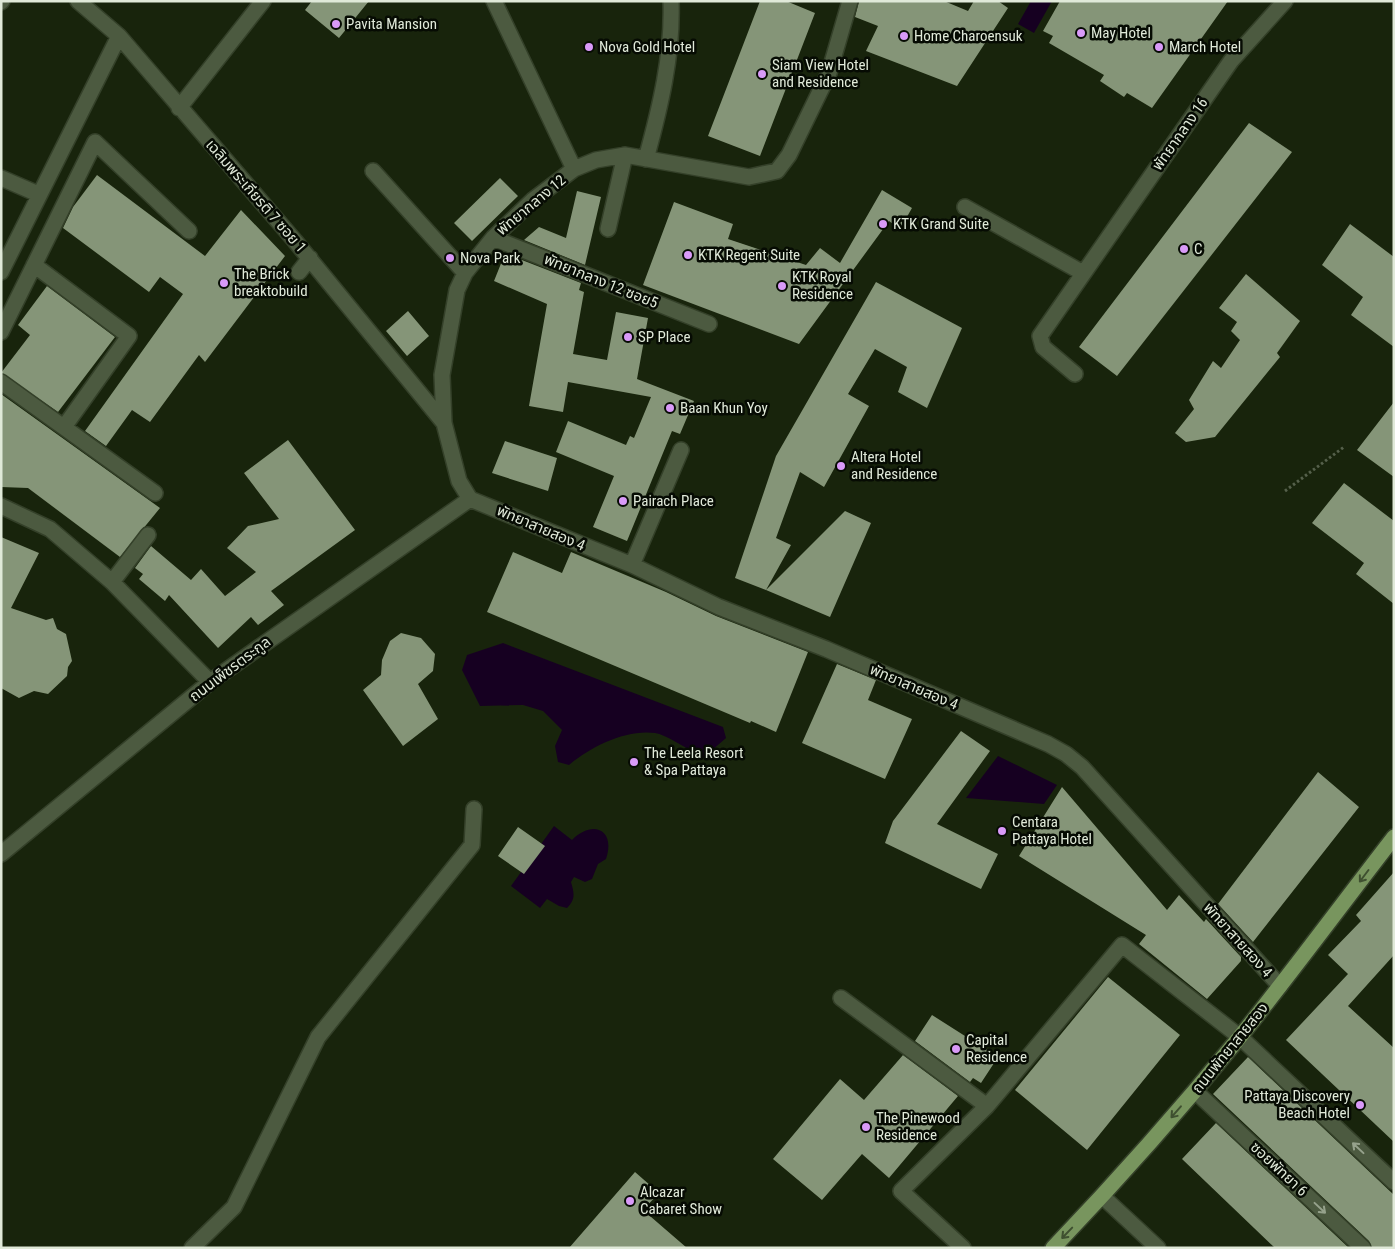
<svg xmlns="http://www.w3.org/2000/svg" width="1395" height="1249" viewBox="0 0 1395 1249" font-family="'Roboto Condensed','Noto Sans Thai',sans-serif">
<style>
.water{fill:#160021}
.building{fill:#859578}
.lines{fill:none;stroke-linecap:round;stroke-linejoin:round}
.minor-casing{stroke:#344029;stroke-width:18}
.major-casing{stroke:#344029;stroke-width:18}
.path{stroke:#55604b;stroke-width:3;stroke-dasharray:2.5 2.5;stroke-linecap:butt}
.minor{stroke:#4c5a40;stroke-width:15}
.major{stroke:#78955e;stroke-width:15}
.oneway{stroke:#3f5030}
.oneway2{stroke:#96a28c}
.poi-dot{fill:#d99af8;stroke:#060b03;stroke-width:2}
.labels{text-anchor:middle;stroke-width:5;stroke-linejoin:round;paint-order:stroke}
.poi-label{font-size:15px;fill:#e0e9d9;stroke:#060b03;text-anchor:start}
.street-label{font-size:15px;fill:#e0e9d9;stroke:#060b03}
</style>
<rect width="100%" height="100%" fill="#18240c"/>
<path class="water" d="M1031,1h21l-18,32 -16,-9z
M503,643l220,84 3,11 -23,20c-10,-6 -38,-24 -48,-25 -29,-4 -65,14 -86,32l-11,-3 -3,-16 7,-16 -19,-19 -20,-6 -43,1 -18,-36 5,-15z
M998,756l59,29 -13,19 -78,-6z
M554,826l18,14c21,-21 44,-10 34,19l-8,5 -6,15 -7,3 -11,-5 -3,5c3,11 5,17 -4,26l-8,-2 -12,-7 -7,9 -29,-22z"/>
<path class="building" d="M312,1h57l-30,37 -34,-28z
M760,1h26l29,12 -55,143 -52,-20z
M859,1h85l24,10 6,-10h24l10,7 -51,78 -91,-35 12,-25 -23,-9z
M1060,1h168l-76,107 -25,-15 -3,4 -24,-16 4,-6 -55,-32 4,-7 -10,-5z
M1249,123l43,29 -175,224 -38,-29z
M97,175l108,81 36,-46 44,46 -80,106 -6,-7 -49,67 -18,-12 -26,36 -21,-15 98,-137 -23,-17 -11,15 -86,-64 10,-21z
M500,178l18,18 -46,45 -18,-18z
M882,190l30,18 -12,21 -11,-8 -90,123 -156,-59 31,-83 59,22 -5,15 78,26 14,-17 20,15z
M577,191l24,6 -16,68 -61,-25 15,-13 27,11z
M1350,224l44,33v90l-43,-32 12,-18 -41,-32z
M509,255l72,28 -2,7 5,2 -11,62 34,6 9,-48 32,6 -11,61 57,22 -14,33 -8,-3 -45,110 -34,-14 21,-51 -58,-24 12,-31 58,24 4,-9 4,2 17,-41 -83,-15 -5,30 -34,-6 18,-102 -53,-23 8,-20z
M1246,274l54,47 -23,32 3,4 -65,80 -29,5 -11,-9 19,-24 -5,-9 24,-39 8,7 19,-28 -9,-9 6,-9 -18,-14z
M876,282l86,46 -35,80 -29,-16 9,-25 -32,-18 -27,45 21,12 -45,81 -24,-15 -24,66 15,7 -25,45 -31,-12 41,-122z
M47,286l68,51 -57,75 -57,-39 29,-38 -12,-10z
M408,311l21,25 -22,20 -21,-25z
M1,394l159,114 -40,49 -92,-69 -27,-1z
M1394,402v75l-37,-27z
M288,440l67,90 -84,61 13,14 -26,20 -7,-8 -33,31 -49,-53 -4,6 -26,-22 4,-5 -8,-6 16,-22 40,34 10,-11 24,27 31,-24 -29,-24 21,-22 31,-7 -35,-46z
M505,441l52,17 -9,33 -56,-18z
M1344,483l50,38v83l-38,-30 8,-11 -52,-40z
M845,511l26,12 -41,94 -64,-27z
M1,537l38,16 -28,55 35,12 7,-2 4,11 9,5 6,27 -4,6 -1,9 -19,18 -14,-3 -15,7 -18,-10z
M513,552l49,21 9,-21 95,40 50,24 92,36 -32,80 -25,-11 -1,2 -263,-111z
M401,633l20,5 14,16 -2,17 -15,13 20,35 -35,27 -40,-56 18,-15 1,-15 8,-19z
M837,664l39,16 -8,20 44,19 -27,60 -83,-36z
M961,731l29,20 -53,73 61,30 -17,35 -96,-46 8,-22z
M1318,772l41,35 -106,135 -35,-38z
M1062,787l105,123 12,-15 25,27 2,-3 35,38v4l-34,38 -68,-55 7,-9 -127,-79z
M518,827l27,19 -21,28 -26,-18z
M1394,872v83l-46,51 46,42v94l-108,-102 62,-66 -20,-19 33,-34 -5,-6z
M1108,977l72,58 -93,115 -72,-60z
M932,1015l66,42 -17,26 -8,-5 -3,4 -55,-41z
M903,1055l55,41 -69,82 -27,-24 -40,46 -49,-41 67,-80 24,21z
M1248,1057l146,138v53h-22l-3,-7 -156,-147z
M1216,1123l133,125h-74l-93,-89z
M635,1172l24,21 -16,17 44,38h-118z"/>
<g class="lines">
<defs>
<path id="minor" d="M78,1l41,35 176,205 149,182
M494,1l80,168
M1,2l1,-1
M179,108l84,-107
M646,159c14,-51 27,-104 25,-158
M373,171l92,102
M1,178l37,16
M965,207l118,66
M608,229l17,-74
M493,238l216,86
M34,265l95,71 -65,91
M1,272l118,-236
M299,272l11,-14
M1,332l94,-190 94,89
M1075,374l-32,-27 -3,-11 191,-275 54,-60
M1,382l154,111
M470,499l162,66 87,42 107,42 222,95 18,10 16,13 198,219
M470,499l-11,-18 -15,-58 -2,-48 15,-85 8,-17 28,-35 40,-38 41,-31 22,-9 29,-5 124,22 28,-6 12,-16 40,-82 21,-72
M1,506l49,23 62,53 98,100
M632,565l49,-115
M112,582l36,-47
M1,854l209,-172 260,-183
M841,998l146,108
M1195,1091l168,157
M1102,1196l56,52
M192,1248l42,-41 84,-170 154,-192 2,-36
M963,1248l-62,-57 86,-85 135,-161 118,92 154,145"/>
<path id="major" d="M1053,1248c65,-68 127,-138 186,-210 53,-66 103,-134 155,-201"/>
</defs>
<use href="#minor" class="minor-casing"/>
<use href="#major" class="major-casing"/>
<path class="path" d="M1285,491l59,-44"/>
<use href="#minor" class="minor"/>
<use href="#major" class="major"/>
</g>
<defs><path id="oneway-shaft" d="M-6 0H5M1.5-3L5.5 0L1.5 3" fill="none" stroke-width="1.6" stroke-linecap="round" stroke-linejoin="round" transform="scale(1.25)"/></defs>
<g class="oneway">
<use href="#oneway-shaft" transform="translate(1364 876) rotate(127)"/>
<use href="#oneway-shaft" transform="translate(1176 1112) rotate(131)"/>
<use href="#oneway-shaft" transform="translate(1067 1233) rotate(134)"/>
</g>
<g class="oneway2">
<use href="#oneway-shaft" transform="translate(1358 1148) rotate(-137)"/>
<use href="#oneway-shaft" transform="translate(1320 1208) rotate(43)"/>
</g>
<g class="poi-dot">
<circle cx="336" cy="24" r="5"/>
<circle cx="1081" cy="33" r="5"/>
<circle cx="904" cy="36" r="5"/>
<circle cx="589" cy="47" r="5"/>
<circle cx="1159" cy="47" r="5"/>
<circle cx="762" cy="74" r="5"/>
<circle cx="883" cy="224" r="5"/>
<circle cx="1184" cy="249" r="5"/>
<circle cx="688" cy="255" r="5"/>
<circle cx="450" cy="258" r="5"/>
<circle cx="224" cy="283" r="5"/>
<circle cx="782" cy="286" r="5"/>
<circle cx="628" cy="337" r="5"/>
<circle cx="670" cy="408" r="5"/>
<circle cx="841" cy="466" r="5"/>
<circle cx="623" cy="501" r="5"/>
<circle cx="634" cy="762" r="5"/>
<circle cx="1002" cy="831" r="5"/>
<circle cx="956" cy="1049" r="5"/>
<circle cx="1360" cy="1105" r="5"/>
<circle cx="866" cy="1127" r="5"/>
<circle cx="630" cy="1201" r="5"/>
</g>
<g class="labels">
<g class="poi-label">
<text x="346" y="29">Pavita Mansion</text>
<text x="1091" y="38">May Hotel</text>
<text x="914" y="41">Home Charoensuk</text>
<text x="599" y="52">Nova Gold Hotel</text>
<text x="1169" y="52">March Hotel</text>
<text x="772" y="70">Siam View Hotel<tspan x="772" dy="17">and Residence</tspan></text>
<text x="893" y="229">KTK Grand Suite</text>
<text x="1194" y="254">C</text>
<text x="698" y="260">KTK Regent Suite</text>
<text x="460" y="263">Nova Park</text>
<text x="234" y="279">The Brick<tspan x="234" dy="17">breaktobuild</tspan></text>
<text x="792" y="282">KTK Royal<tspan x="792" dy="17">Residence</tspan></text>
<text x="638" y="342">SP Place</text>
<text x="680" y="413">Baan Khun Yoy</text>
<text x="851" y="462">Altera Hotel<tspan x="851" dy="17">and Residence</tspan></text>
<text x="633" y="506">Pairach Place</text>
<text x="644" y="758">The Leela Resort<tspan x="644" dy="17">&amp; Spa Pattaya</tspan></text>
<text x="1012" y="827">Centara<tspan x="1012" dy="17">Pattaya Hotel</tspan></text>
<text x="966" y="1045">Capital<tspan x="966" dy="17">Residence</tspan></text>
<text x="1350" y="1101" text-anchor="end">Pattaya Discovery<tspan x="1350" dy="17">Beach Hotel</tspan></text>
<text x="876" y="1123">The Pinewood<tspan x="876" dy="17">Residence</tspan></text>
<text x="640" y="1197">Alcazar<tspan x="640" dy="17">Cabaret Show</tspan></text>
</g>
<g class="street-label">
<text transform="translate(1180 134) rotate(-55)" y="5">พัทยากลาง 16</text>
<text transform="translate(256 196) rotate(49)" y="5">เฉลิมพระเกียรติ 7 ซอย 1</text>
<text transform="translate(531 205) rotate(-40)" y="5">พัทยากลาง 12</text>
<text transform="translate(601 281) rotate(22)" y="5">พัทยากลาง 12 ซอย5</text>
<text transform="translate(541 528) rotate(23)" y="5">พัทยาสายสอง 4</text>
<text transform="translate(230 669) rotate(-37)" y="5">ถนนเพ็ชรตระกูล</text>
<text transform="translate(914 687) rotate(23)" y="5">พัทยาสายสอง 4</text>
<text transform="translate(1238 940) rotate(48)" y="5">พัทยาสายสอง 4</text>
<text transform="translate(1230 1048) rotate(-51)" y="5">ถนนพัทยาสายสอง</text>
<text transform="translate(1279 1169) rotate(43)" y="5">ซอยพัทยา 6</text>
</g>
</g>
<rect width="1395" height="1249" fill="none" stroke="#e0e9d9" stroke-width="5"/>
</svg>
